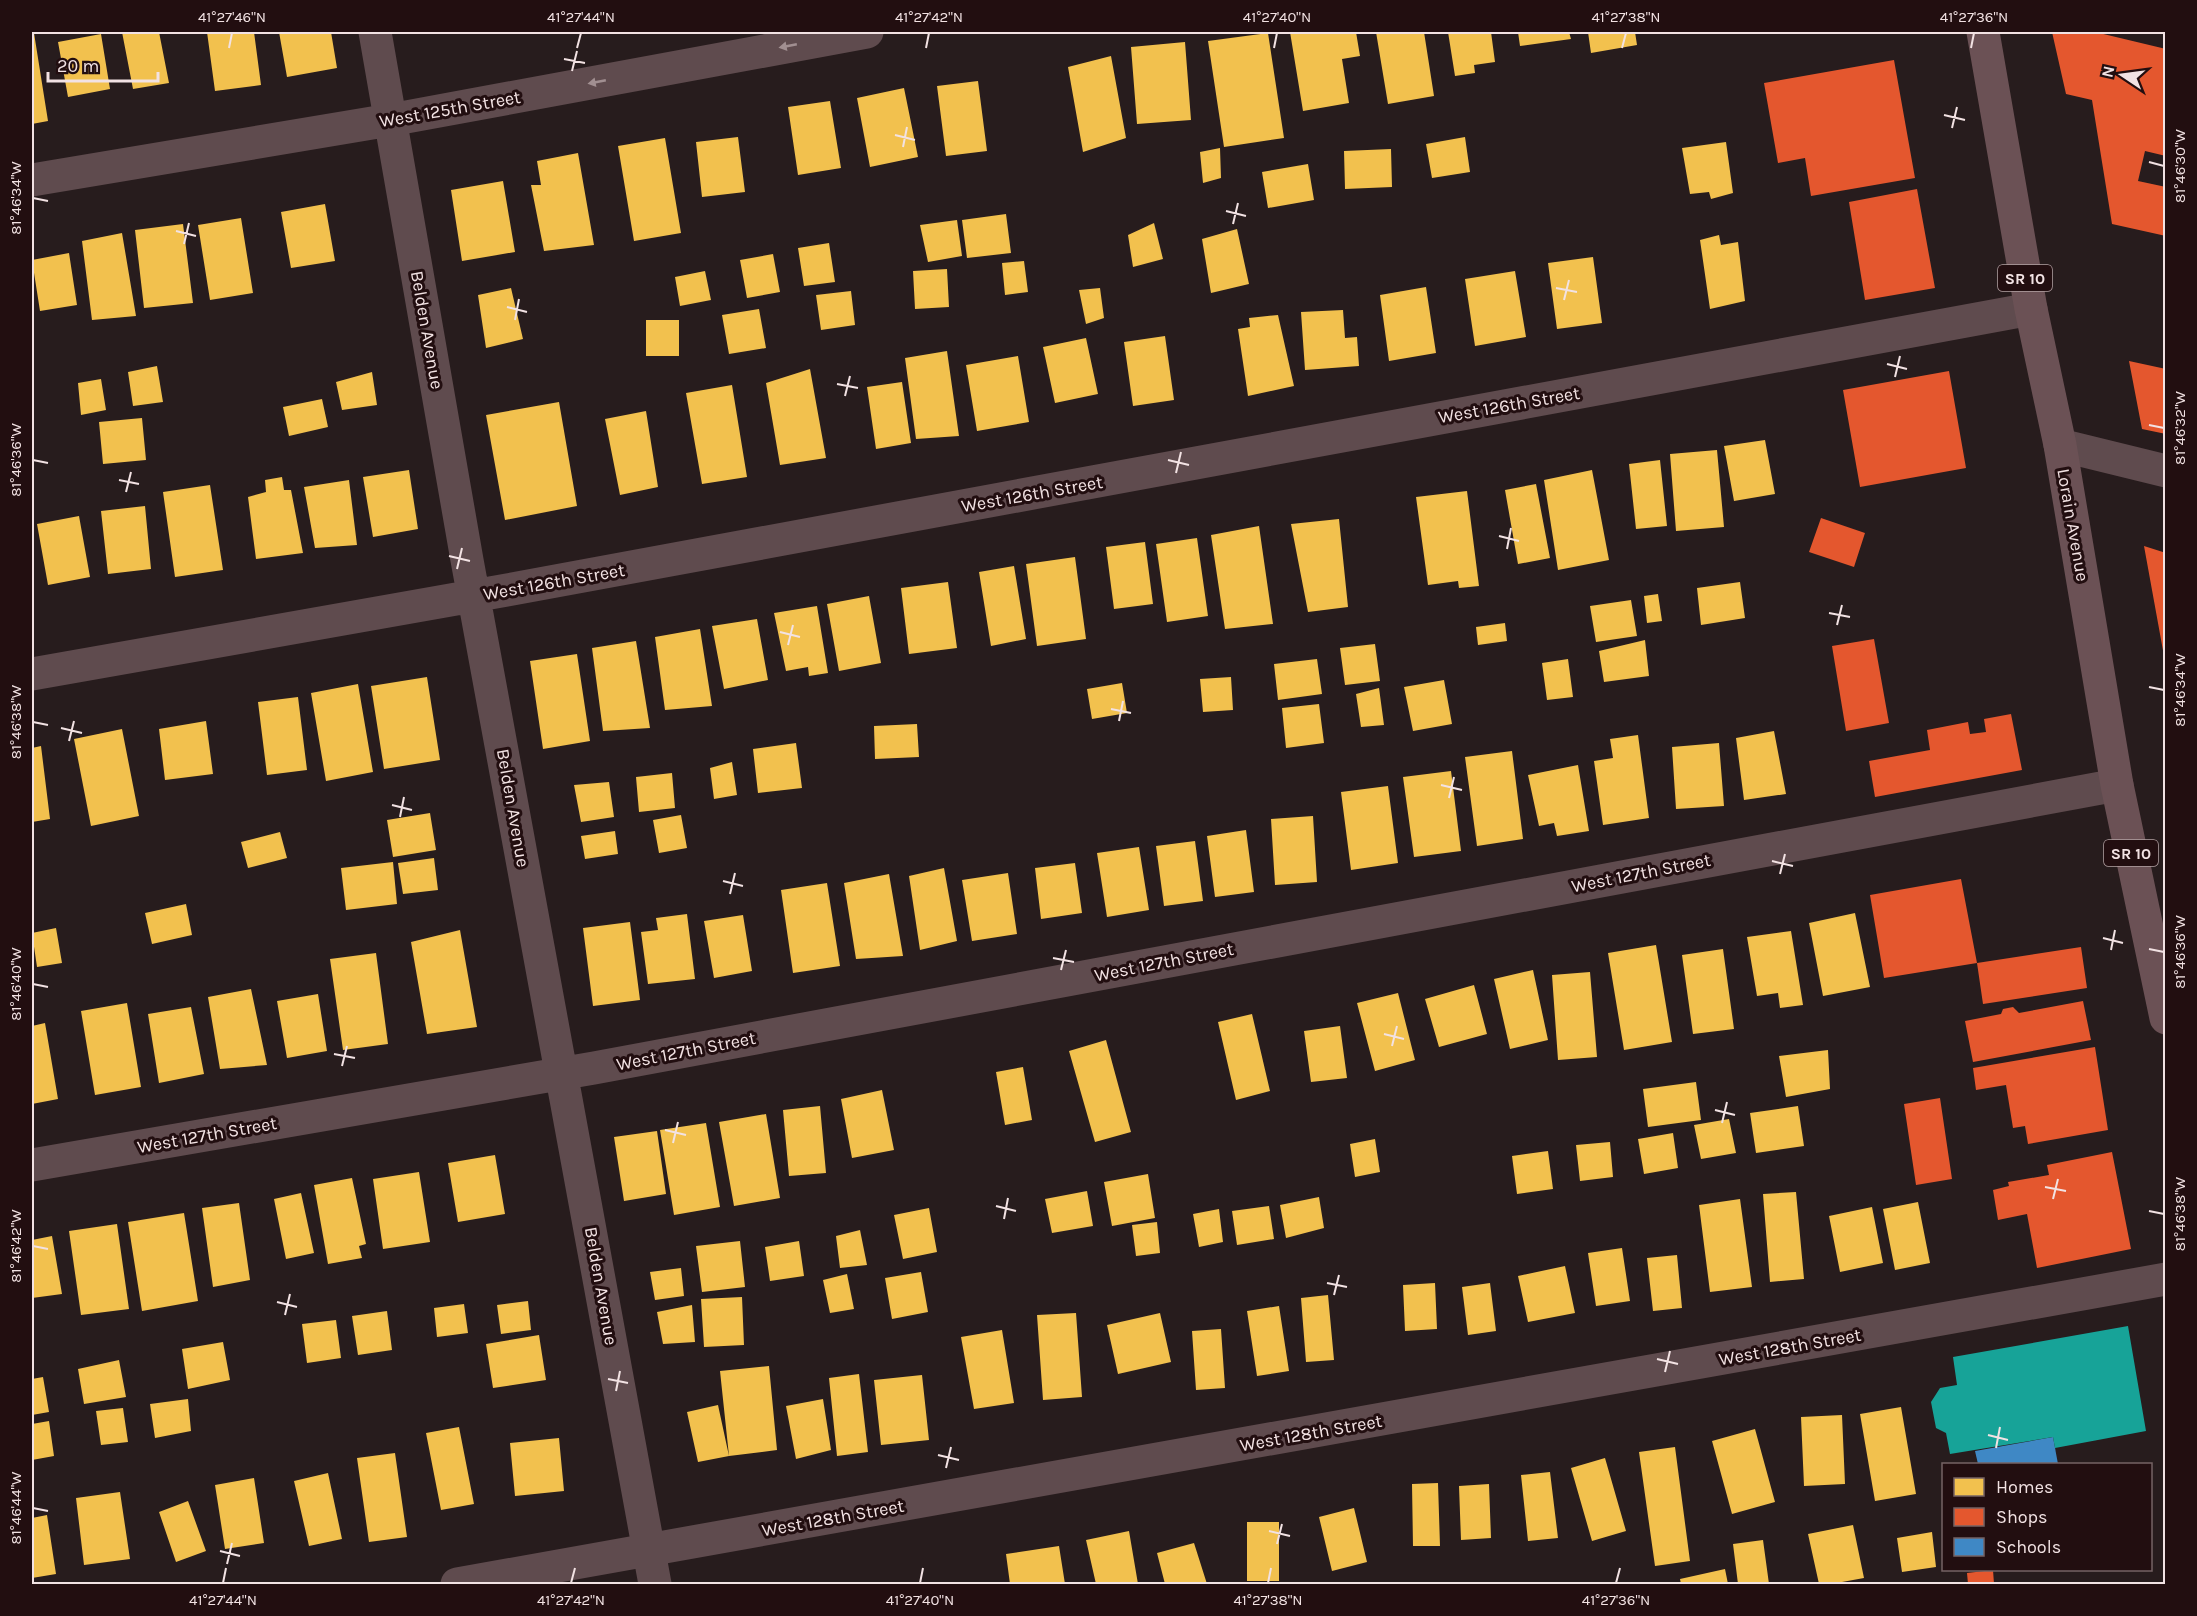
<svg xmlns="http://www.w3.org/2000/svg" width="2197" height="1616" viewBox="0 0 2197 1616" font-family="Karla,sans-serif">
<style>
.homes{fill:#f2c14e}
.shops{fill:#e4572e}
.schools{fill:#3f88c5}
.public{fill:#17a398}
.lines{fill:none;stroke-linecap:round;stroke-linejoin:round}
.minor{stroke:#5f4b4e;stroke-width:33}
.major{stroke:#6b5155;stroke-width:33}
.oneway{fill:#a18f91}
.ticks{fill:none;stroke:#f2e2e3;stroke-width:2}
.labels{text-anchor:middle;stroke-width:6;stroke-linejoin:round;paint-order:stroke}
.shield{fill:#220e10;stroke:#b4a2a4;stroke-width:1.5}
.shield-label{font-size:16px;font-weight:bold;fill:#f2e2e3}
.street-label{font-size:18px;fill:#f2e2e3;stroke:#220e10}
.neatline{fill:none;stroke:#f2e2e3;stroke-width:2}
.ticks-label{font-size:15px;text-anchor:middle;fill:#f2e2e3}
</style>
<rect width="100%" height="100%" fill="#271c1d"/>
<path class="homes" d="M122,32h37l10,51 -36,6z
M207,32h47l7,53 -46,6z
M279,32h52l6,36 -50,9z
M1290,32h66l4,24 -18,3 7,44 -46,8z
M1376,32h48l10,64 -46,8z
M1448,32h43l4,30 -21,3 1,8 -20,3z
M1518,32h51l2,7 -51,7z
M1588,32h47l2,13 -46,8z
M32,33h2l14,88 -16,3z
M1268,33l16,105 -60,9 -16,-106z
M101,34l9,55 -42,8 -10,-55z
M1185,42l6,78 -54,4 -6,-77z
M1111,56l15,82 -43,14 -15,-85z
M978,81l9,70 -41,5 -9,-70z
M904,88l14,69 -48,10 -13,-69z
M830,101l11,67 -43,7 -10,-68z
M738,137l7,55 -43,5 -6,-55z
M1465,137l5,35 -38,6 -6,-34z
M665,138l16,95 -47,8 -16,-95z
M1726,142l7,51 -22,6 -2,-7 -19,2 -8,-46z
M1220,148l1,30 -18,5 -3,-31z
M1391,149l1,38 -47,2 -1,-38z
M578,153l16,92 -50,6 -13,-66h10l-4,-24z
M1308,164l6,36 -46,8 -6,-36z
M503,181l12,71 -53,9 -11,-71z
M325,204l10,57 -44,7 -10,-56z
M1006,214l5,39 -44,5 -5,-38z
M241,218l12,75 -43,7 -12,-75z
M957,220l5,36 -34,6 -8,-37z
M1154,223l9,36 -30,8 -5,-32z
M183,224l10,79 -49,5 -9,-78z
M1237,229l12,55 -38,9 -9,-54z
M122,233l14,83 -44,4 -10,-79z
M1719,235l2,10 17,-3 7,59 -35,8 -10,-69z
M829,243l6,39 -31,4 -6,-38z
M69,253l8,52 -37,6 -8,-51z
M773,254l7,38 -33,6 -7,-38z
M1593,257l9,66 -45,6 -9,-66z
M1024,261l4,31 -23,3 -3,-32z
M947,269l2,38 -34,2 -2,-38z
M705,271l6,29 -31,6 -5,-29z
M1515,271l11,66 -51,9 -10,-67z
M1426,287l10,66 -47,8 -9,-66z
M511,288l12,51 -37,9 -8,-53z
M1100,288l4,30 -18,6 -7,-34z
M851,291l4,34 -34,5 -5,-35z
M759,309l7,39 -37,6 -7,-39z
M1343,310l2,28 12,-1 2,29 -54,4 -4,-58z
M1278,315l16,71 -46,10 -10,-67 12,-2 -1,-9z
M646,320h33v36h-33z
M1165,336l9,64 -41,6 -9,-64z
M1086,338l12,56 -43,9 -12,-56z
M947,351l12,85 -43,3 -11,-81z
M1018,356l11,66 -52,9 -11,-66z
M157,366l6,36 -30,4 -5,-34z
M810,369l16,89 -46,7 -14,-82z
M372,372l5,33 -35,5 -6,-28z
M101,379l5,31 -25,5 -3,-32z
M902,382l9,61 -35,6 -9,-62z
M732,385l15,92 -45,7 -16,-91z
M322,399l6,28 -39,9 -6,-29z
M559,402l18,104 -72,14 -19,-105z
M646,411l12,76 -38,8 -15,-76z
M142,418l4,42 -43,4 -4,-42z
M1765,440l10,54 -41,7 -10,-55z
M1717,450l7,77 -48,4 -6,-77z
M1660,460l7,66 -31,3 -7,-65z
M409,470l9,59 -45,8 -10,-60z
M1592,470l17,90 -51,10 -14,-90z
M282,477l2,13h7l12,63 -47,6 -8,-62 18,-5 -1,-12z
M349,480l8,65 -42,3 -11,-61z
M1536,484l14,74 -32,6 -13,-74z
M210,485l13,85 -48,7 -12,-85z
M1467,491l12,95 -20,2 -1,-7 -30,4 -12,-88z
M145,506l6,63 -43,5 -7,-63z
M79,516l11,61 -42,8 -11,-61z
M1339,519l9,88 -40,5 -17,-88z
M1259,526l14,98 -48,5 -14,-94z
M1197,538l11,78 -41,6 -11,-78z
M1145,542l8,62 -39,5 -8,-62z
M1075,557l11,82 -49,7 -11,-82z
M1014,566l12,73 -35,7 -12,-74z
M948,582l9,66 -48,6 -8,-66z
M1740,582l5,36 -44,7 -4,-37z
M1658,594l4,27 -15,2 -3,-27z
M869,596l12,67 -42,8 -12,-67z
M1631,600l6,36 -41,6 -6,-36z
M817,606l11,67 -19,3 -1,-9 -22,4 -12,-58z
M757,619l11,61 -44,9 -12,-63z
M1505,623l2,18 -29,4 -2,-18z
M700,629l12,77 -47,4 -10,-73z
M1645,640l4,36 -45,6 -5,-31z
M636,641l14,87 -47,3 -11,-83z
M1375,644l5,37 -35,4 -5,-37z
M577,654l13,87 -47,8 -13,-88z
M1317,659l5,35 -44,6 -4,-36z
M1568,659l5,38 -26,3 -5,-37z
M427,677l13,83 -56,9 -13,-83z
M1231,677l2,33 -30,2 -3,-33z
M1444,680l8,44 -39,7 -9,-44z
M1122,683l5,30 -35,6 -5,-30z
M358,684l15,88 -47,9 -15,-88z
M1379,688l5,37 -23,2 -5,-33z
M298,697l9,73 -40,5 -9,-73z
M1319,704l5,39 -38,5 -4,-40z
M206,721l7,53 -48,6 -6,-51z
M917,724l2,33 -44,2 -1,-33z
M122,729l17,87 -48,10 -17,-87z
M1774,731l12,63 -42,6 -8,-62z
M1638,735l11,83 -46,7 -9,-64 19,-3 -3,-19z
M796,743l6,45 -44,5 -5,-44z
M1719,743l5,63 -48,3 -4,-62z
M41,746l9,73 -18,3v-74z
M1512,751l11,88 -46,7 -12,-89z
M732,762l5,33 -23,4 -4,-31z
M1578,765l11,66 -32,5 -3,-13 -15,3 -11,-51z
M1451,771l10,80 -47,6 -11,-80z
M672,773l3,35 -36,4 -3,-35z
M609,782l5,35 -33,5 -7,-37z
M1388,786l10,77 -47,7 -10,-78z
M430,813l6,37 -43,7 -6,-37z
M681,815l6,33 -28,5 -6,-33z
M1313,816l4,66 -42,3 -4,-66z
M1246,830l8,62 -39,5 -8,-61z
M615,831l3,23 -33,5 -4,-23z
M280,832l7,26 -39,10 -7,-26z
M1195,841l8,60 -39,5 -8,-60z
M1139,847l10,63 -42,7 -10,-64z
M434,858l4,32 -35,4 -5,-31z
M393,862l4,42 -51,6 -5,-42z
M1075,863l7,50 -41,6 -6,-51z
M944,868l13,73 -37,9 -11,-74z
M1008,873l9,61 -45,7 -10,-61z
M889,874l14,82 -47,3 -12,-76z
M827,883l13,83 -47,7 -12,-83z
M186,904l6,31 -40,9 -7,-31z
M1855,913l15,74 -47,9 -14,-73z
M687,914l8,65 -47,5 -7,-52 17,-2 -2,-12z
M743,915l9,56 -38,7 -10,-57z
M630,922l10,78 -47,6 -10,-78z
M56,928l6,35 -25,4 -5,-34z
M460,930l17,97 -50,7 -16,-92z
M1791,931l12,74 -23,3 -2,-15 -21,3 -10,-59z
M1656,945l16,97 -48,8 -16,-97z
M1723,949l11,80 -41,5 -11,-79z
M376,953l12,91 -45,6 -13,-91z
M1533,970l15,70 -38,9 -16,-70z
M1590,972l7,85 -39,3 -6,-85z
M1474,985l13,49 -48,13 -14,-48z
M251,989l16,76 -47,4 -12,-72z
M1398,993l17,67 -40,11 -18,-68z
M318,994l9,57 -40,7 -10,-57z
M127,1003l14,84 -46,8 -14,-84z
M191,1007l13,67 -45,9 -11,-69z
M1252,1014l18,77 -34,9 -18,-78z
M45,1023l13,76 -26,5v-78z
M1340,1026l7,52 -36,4 -7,-51z
M1106,1040l25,92 -36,10 -26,-91z
M1828,1050l2,39 -44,8 -7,-41z
M1023,1067l9,53 -27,5 -9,-53z
M1696,1082l5,38 -53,7 -5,-38z
M882,1090l12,60 -42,8 -11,-59z
M820,1106l6,67 -37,3 -6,-66z
M1798,1106l6,40 -48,7 -6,-40z
M766,1114l14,84 -46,8 -15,-84z
M1729,1119l7,34 -35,6 -7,-34z
M706,1123l14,84 -46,8 -14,-85z
M657,1131l9,63 -42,7 -10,-64z
M1673,1133l5,35 -34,6 -6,-35z
M1375,1139l5,33 -25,5 -5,-33z
M1610,1142l3,35 -33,4 -4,-36z
M1548,1151l5,38 -36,5 -5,-38z
M495,1155l10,59 -47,8 -10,-59z
M419,1172l11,70 -47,7 -10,-70z
M1148,1174l7,44 -43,8 -8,-44z
M352,1178l14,66 -7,2 3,12 -34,6 -14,-79z
M1087,1191l6,35 -41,7 -7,-34z
M1796,1192l8,87 -34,3 -7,-88z
M301,1193l13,60 -28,6 -12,-60z
M1319,1197l5,31 -38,10 -6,-33z
M1740,1199l12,88 -42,5 -11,-87z
M1918,1202l12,61 -35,7 -12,-61z
M239,1203l11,77 -37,7 -11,-79z
M1269,1206l5,33 -37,6 -5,-34z
M1872,1207l11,56 -43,9 -11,-56z
M929,1208l8,44 -34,7 -9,-44z
M1219,1209l4,33 -24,5 -6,-33z
M184,1213l14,88 -56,10 -14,-89z
M1157,1222l3,31 -24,3 -4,-31z
M117,1224l12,85 -48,6 -12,-84z
M860,1230l7,35 -27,3 -4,-32z
M52,1236l10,58 -30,4v-58z
M740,1241l5,46 -43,5 -6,-46z
M799,1241l5,35 -34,5 -5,-34z
M1622,1248l8,53 -34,5 -8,-53z
M1677,1255l5,53 -29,3 -6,-53z
M1565,1266l10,47 -47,9 -10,-46z
M681,1268l3,28 -29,4 -5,-28z
M921,1272l7,40 -36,7 -7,-41z
M847,1274l7,35 -24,4 -7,-33z
M1435,1283l2,46 -32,2 -2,-46z
M1490,1283l6,48 -28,4 -6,-48z
M1328,1295l6,65 -28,2 -5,-64z
M742,1297l2,48 -40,2 -3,-48z
M528,1301l3,29 -30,4 -4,-29z
M464,1304l4,29 -31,4 -3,-29z
M692,1305l3,37 -32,2 -6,-32z
M1279,1306l10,65 -32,5 -10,-65z
M387,1311l5,39 -34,5 -6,-39z
M1076,1313l6,84 -39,3 -6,-85z
M1160,1313l11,49 -53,12 -11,-49z
M336,1320l5,38 -34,5 -5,-39z
M1221,1329l4,59 -29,2 -4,-59z
M1002,1330l12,73 -40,6 -13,-72z
M539,1335l7,45 -53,8 -7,-44z
M223,1342l7,38 -42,9 -6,-40z
M119,1360l7,37 -42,7 -6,-35z
M769,1366l8,84 -48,6 -31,6 -11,-50 31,-7 11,51 -9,-85z
M859,1374l9,78 -31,4 -8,-78z
M922,1375l7,65 -48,5 -7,-65z
M43,1377l6,35 -17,3v-36z
M188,1399l3,32 -36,7 -5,-34z
M823,1399l8,51 -35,9 -10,-53z
M1901,1407l15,87 -41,7 -15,-87z
M123,1408l5,34 -27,3 -5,-34z
M1842,1415l3,69 -41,2 -3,-69z
M49,1421l5,35 -22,4v-36z
M459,1427l15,77 -33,6 -15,-77z
M1755,1429l20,73 -43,12 -20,-73z
M559,1438l5,53 -49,5 -5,-53z
M1675,1447l15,114 -35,5 -16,-114z
M395,1453l12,84 -38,5 -12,-84z
M1605,1458l21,73 -34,10 -21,-73z
M1550,1472l8,66 -30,3 -7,-66z
M328,1473l14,66 -33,7 -15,-65z
M254,1478l10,65 -39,6 -10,-64z
M1438,1483l2,63h-27l-1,-62z
M1489,1484l2,54 -30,2 -2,-54z
M120,1492l10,67 -46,6 -8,-67z
M188,1501l18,50 -30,11 -17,-50z
M1354,1508l13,54 -35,9 -13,-54z
M47,1515l9,59 -24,4v-60z
M1247,1522h32v59h-32z
M1853,1525l11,53 -33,6h-12l-11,-50z
M1129,1531l9,53h-42l-10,-44z
M1932,1532l4,35 -34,5 -5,-34z
M1763,1540l6,44h-31l-5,-40z
M1194,1543l13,41h-42l-8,-31z
M1059,1546l6,38h-55l-4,-30z
M1725,1569l3,15h-47l-1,-5z"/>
<path class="shops" d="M2052,32h43l71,17v107l-21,-5 -7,30 28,6v49l-54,-12 -20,-124 -26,-6z
M1894,60l21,118 -104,18 -6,-38 -27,5 -14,-80z
M1917,189l18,99 -70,12 -16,-98z
M2129,361l37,8v65l-24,-5z
M1949,371l17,97 -106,19 -17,-97z
M1821,518l44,15 -11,34 -45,-15z
M2144,546l22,7v103h-2z
M1874,639l15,84 -43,8 -14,-85z
M2011,714l11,56 -147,27 -6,-36 61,-11 -3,-20 41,-8 2,12 16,-2 -2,-13z
M1961,879l16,84 -93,15 -14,-83z
M2081,947l6,41 -104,16 -6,-41z
M2083,1001l8,39 -118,22 -8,-41 36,-7 2,-5 10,-2 6,6z
M2095,1047l13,83 -80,14 -3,-18 -12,2 -7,-43 -30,5 -3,-22z
M1940,1098l12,81 -36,6 -12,-81z
M2112,1152l19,97 -94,19 -10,-54 -29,6 -5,-30 16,-4 -1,-4 41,-7 -2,-10z
M1993,1570l1,14h-26l-1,-11z"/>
<path class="schools" d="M2053,1437l5,27h-80l-3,-13z"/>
<path class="public" d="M2128,1326l18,105 -91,17 -2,-11 -103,17 -4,-21 -10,-5 -5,-26 9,-14 17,-3 -4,-28z"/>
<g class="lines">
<path class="minor" d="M375,32l92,528 188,1024
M32,180l358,-60 477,-88
M2060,445l106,26
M32,674l475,-84 1524,-281
M32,1165l562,-97 1523,-283
M457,1584l1709,-305"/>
<path class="major" d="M1983,32l48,277 29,136 57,340 49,233"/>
</g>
<defs><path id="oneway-solid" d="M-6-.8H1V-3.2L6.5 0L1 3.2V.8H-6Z" transform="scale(1.5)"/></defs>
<g class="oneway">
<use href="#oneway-solid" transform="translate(788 46) rotate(169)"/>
<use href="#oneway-solid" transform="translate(597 82) rotate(169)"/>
</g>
<path class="ticks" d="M229,48l3,-15M577,48l4,-15M926,48l3,-15M1274,48l3,-15M1622,48l4,-15M1971,48l3,-15M564,59l21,4M572,71l5,-20M1944,115l21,5M1952,128l5,-21M895,135l20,5M903,147l4,-20M2149,162l15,4M33,198l15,3M1226,211l20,5M1233,224l5,-21M176,231l20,5M184,244l5,-21M1556,288l21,4M1564,300l5,-20M507,307l20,5M515,320l4,-21M1887,364l20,5M1895,377l5,-21M837,384l21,4M845,396l5,-20M2149,425l15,3M33,460l15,3M1168,460l21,5M1176,473l5,-21M119,480l20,4M126,492l5,-20M1499,536l20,5M1507,549l4,-21M449,556l21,5M457,569l5,-21M1829,613l21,4M1837,625l5,-20M780,632l20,5M788,645l5,-20M2149,687l15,3M1111,709l20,4M1119,721l4,-20M33,722l15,3M61,728l21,5M69,741l5,-20M1441,785l21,5M1449,798l5,-21M392,805l20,5M400,817l4,-20M1772,861l21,5M1780,874l5,-20M723,881l20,5M730,894l5,-21M2103,938l20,5M2149,949l15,3M2111,950l4,-20M1053,958l21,4M1061,970l5,-20M33,984l15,3M1384,1034l20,5M1392,1046l5,-20M334,1054l21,4M342,1066l5,-20M1715,1110l20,5M1722,1123l5,-21M665,1130l21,5M673,1143l5,-21M2045,1187l21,4M2053,1199l5,-20M996,1206l20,5M2149,1211l15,3M1004,1219l4,-21M33,1246l15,3M1327,1283l20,4M1334,1295l5,-20M277,1302l20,5M285,1315l5,-21M1657,1359l21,5M1665,1372l5,-21M608,1379l20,4M616,1391l4,-20M1988,1435l20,5M1996,1448l4,-21M938,1455l21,5M946,1468l5,-21M33,1508l15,3M1269,1531l21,5M1277,1544l5,-20M220,1551l20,5M227,1564l5,-21M223,1583l3,-15M571,1583l4,-15M920,1583l3,-15M1268,1583l3,-15M1616,1583l4,-15"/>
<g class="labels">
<g class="shield">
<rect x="1998" y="265" width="54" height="26" rx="4.5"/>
<rect x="2104" y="840" width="54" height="26" rx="4.5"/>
</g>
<g class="shield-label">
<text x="2025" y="284">SR 10</text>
<text x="2131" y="859">SR 10</text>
</g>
<g class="street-label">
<text transform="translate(450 109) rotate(-10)" y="6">West 125th Street</text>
<text transform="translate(427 330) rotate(80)" y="6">Belden Avenue</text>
<text transform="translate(1509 405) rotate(-10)" y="6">West 126th Street</text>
<text transform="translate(1032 494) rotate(-10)" y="6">West 126th Street</text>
<text transform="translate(2073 525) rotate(80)" y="6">Lorain Avenue</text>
<text transform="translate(554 582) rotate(-10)" y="6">West 126th Street</text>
<text transform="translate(513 808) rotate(80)" y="6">Belden Avenue</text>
<text transform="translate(1641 873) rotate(-11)" y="6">West 127th Street</text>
<text transform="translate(1164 962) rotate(-11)" y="6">West 127th Street</text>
<text transform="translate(686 1051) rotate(-11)" y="6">West 127th Street</text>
<text transform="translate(207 1135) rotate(-10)" y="6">West 127th Street</text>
<text transform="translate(601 1286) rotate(80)" y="6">Belden Avenue</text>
<text transform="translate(1790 1347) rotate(-10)" y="6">West 128th Street</text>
<text transform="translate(1311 1433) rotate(-10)" y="6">West 128th Street</text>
<text transform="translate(833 1518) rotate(-10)" y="6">West 128th Street</text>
</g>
</g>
<rect width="2197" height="1616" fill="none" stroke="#220e10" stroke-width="66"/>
<rect x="1942" y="1463" width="210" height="108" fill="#220e10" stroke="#756364" stroke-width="1.5"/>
<rect x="1954" y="1478" width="30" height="18" fill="#f2c14e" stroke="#756364" stroke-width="1.5"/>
<text x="1996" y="1493" font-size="18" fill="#f2e2e3">Homes</text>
<rect x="1954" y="1508" width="30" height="18" fill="#e4572e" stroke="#756364" stroke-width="1.5"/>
<text x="1996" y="1523" font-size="18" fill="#f2e2e3">Shops</text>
<rect x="1954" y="1538" width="30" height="18" fill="#3f88c5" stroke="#756364" stroke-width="1.5"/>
<text x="1996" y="1553" font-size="18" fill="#f2e2e3">Schools</text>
<g transform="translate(2122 75) rotate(283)" stroke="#220e10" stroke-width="4.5" paint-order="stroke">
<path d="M0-4.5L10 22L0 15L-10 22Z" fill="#f2e2e3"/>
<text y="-9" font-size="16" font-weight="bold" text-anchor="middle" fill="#f2e2e3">N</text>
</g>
<path d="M48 72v9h110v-9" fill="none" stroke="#f2e2e3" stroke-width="3"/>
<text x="57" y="72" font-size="18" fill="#f2e2e3" stroke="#220e10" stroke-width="4.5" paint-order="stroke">20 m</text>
<rect x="33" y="33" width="2131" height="1550" class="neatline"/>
<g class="ticks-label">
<text x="232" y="22">41°27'46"N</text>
<text x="581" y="22">41°27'44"N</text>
<text x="929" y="22">41°27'42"N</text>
<text x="1277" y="22">41°27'40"N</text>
<text x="1626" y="22">41°27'38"N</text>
<text x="1974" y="22">41°27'36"N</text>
<text transform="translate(2180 166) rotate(-90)" y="5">81°46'30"W</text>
<text transform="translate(16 198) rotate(-90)" y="5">81°46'34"W</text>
<text transform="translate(2180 428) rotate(-90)" y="5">81°46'32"W</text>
<text transform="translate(16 460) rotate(-90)" y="5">81°46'36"W</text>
<text transform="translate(2180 690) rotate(-90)" y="5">81°46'34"W</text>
<text transform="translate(16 722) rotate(-90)" y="5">81°46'38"W</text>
<text transform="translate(2180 952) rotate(-90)" y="5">81°46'36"W</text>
<text transform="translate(16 984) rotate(-90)" y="5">81°46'40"W</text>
<text transform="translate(2180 1214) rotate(-90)" y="5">81°46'38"W</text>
<text transform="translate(16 1246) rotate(-90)" y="5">81°46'42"W</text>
<text transform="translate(16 1508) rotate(-90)" y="5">81°46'44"W</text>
<text x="223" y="1605">41°27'44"N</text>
<text x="571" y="1605">41°27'42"N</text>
<text x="920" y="1605">41°27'40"N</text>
<text x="1268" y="1605">41°27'38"N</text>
<text x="1616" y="1605">41°27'36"N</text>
</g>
</svg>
